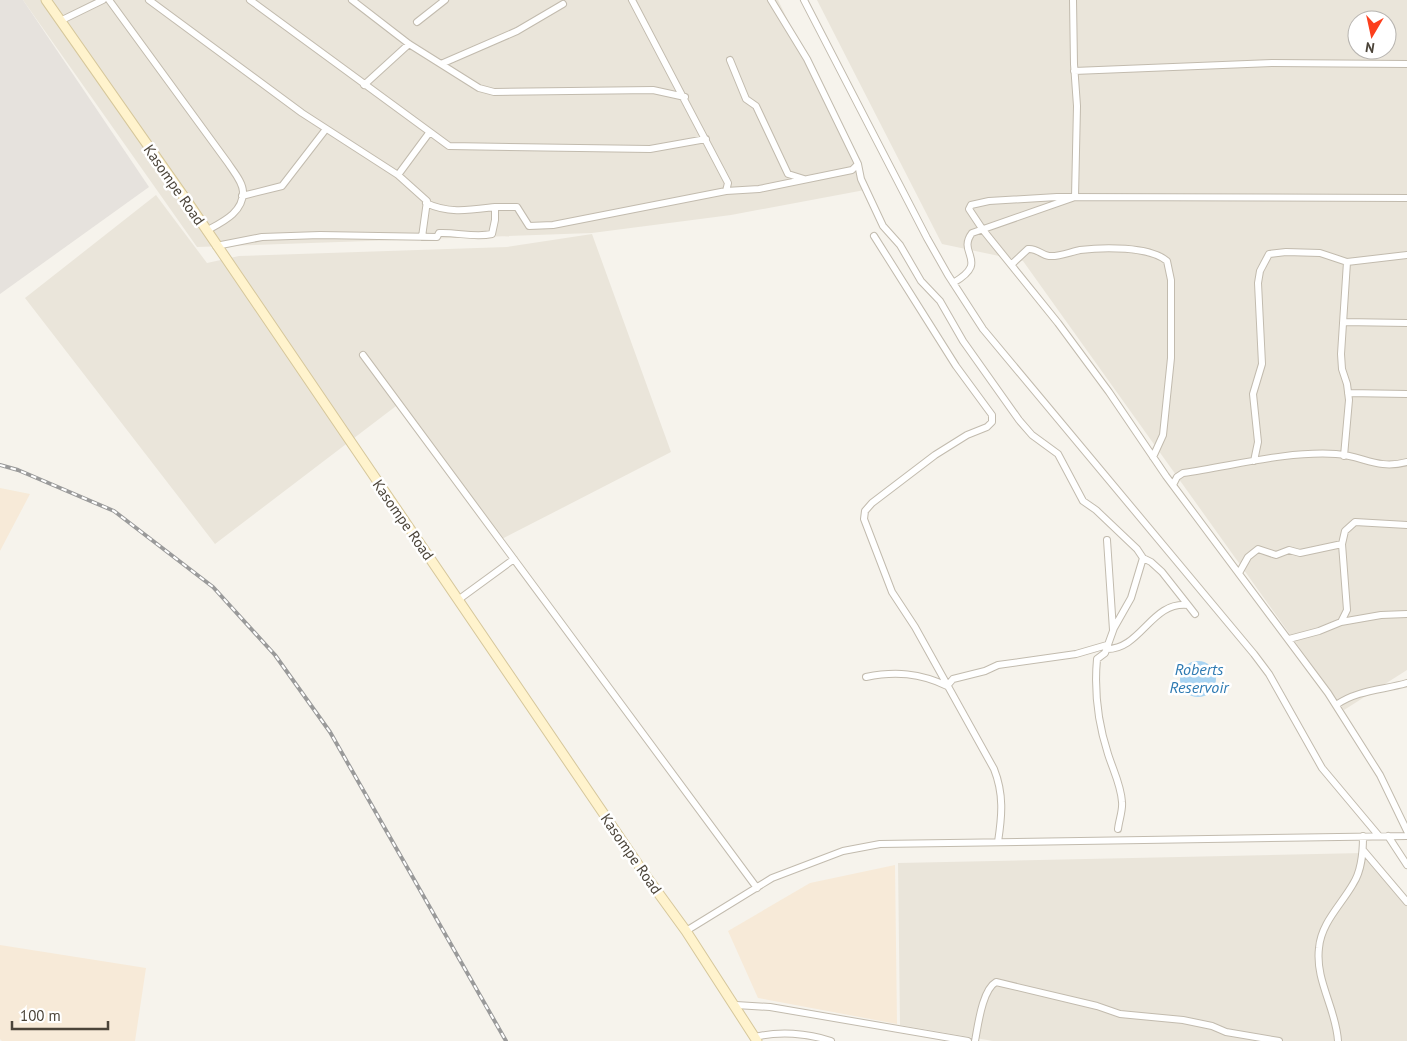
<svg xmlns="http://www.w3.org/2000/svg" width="1407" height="1041" viewBox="0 0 1407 1041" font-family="'PT Sans',sans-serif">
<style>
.residential{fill:#eae5da;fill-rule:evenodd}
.commercial{fill:#f7ead8}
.industrial{fill:#e6e2dd}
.water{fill:#a9d4f2}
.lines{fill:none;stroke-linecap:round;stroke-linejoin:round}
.street-casing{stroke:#c2bbae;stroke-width:8}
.secondary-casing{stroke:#d6c79b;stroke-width:11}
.street{stroke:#fff;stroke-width:6}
.secondary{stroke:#fff3cd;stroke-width:9}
.rail-casing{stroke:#9a9a9a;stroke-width:4}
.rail{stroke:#fff;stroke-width:2;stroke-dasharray:5.5;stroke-linecap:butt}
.labels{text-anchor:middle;stroke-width:5;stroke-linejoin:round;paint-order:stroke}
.street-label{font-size:15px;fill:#4b4439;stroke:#fff}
.water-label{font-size:16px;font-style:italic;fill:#2e7ab2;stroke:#fff}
</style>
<rect width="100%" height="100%" fill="#f6f3ec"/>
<path class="residential" d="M23,0h755l92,189 -139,26 -139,18 -395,14z
M817,0h590v670l-63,40 -321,-449 -81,-17zM1357,20h30v30h-30z
M156,195l51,68 32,-7 268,-9 85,-13 79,218 -173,89 -98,-138 -185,141 -190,-246z
M1363,853l44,54v134h-414l-93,-16 -2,-162z"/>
<path class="commercial" d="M0,488l30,6 -30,57z
M895,865l2,159 -139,-26 -30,-67 82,-48z
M0,945l146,23 -11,73h-133l-2,-2z"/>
<path class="industrial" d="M0,0h23l126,187 -149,107z"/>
<path class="water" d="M1180 679a18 18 0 1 1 36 0a18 18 0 1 1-36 0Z"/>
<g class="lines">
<defs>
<path id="street" d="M109,0l119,163c5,8 15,19 15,29 0,21 -21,30 -37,39
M149,0l153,113 96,62 31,-42
M250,0l199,146 201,3 56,-10
M352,0l57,44 70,44 15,4 159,-2 32,7
M804,0l123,238 21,37 35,54 271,325 15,20 53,94 57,68
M60,21l43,-21
M417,22l28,-22
M730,60l16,39 10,7 32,68 16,5
M441,64l76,-33 46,-27
M1074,71l198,-8 135,1
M364,85l45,-41
M858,164l3,15 22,47 17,19 21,36 19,20 23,40 56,79 13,15 26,19 25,47 13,9 41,39 6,9 8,4 11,10 26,33
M398,175l29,26 -5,36
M726,191l33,-2 93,-19 6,-6 -51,-105 -36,-59
M242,196l40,-10 44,-57
M1407,198l-350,-1 -68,4 -18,4 -2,4 14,21 75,93 51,69 57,84 162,217 52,82 27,56
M426,203c23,11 44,7 69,4
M874,236l82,130 36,49v7l-5,5 -20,8 -32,20 -63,48 -7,8 -1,8 28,73 23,35 79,142c10,25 8,47 4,73
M216,246l46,-9 58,-2 117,2 2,-4c18,-1 35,5 53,1l3,-14v-13h22l12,19 24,-1 173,-34 2,-8 -96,-183
M1012,264l16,-15c9,-1 13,6 21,7 10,1 21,-4 31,-6 23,-3 69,-4 87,11l4,19v78l-8,77 -10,22
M953,283c38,-22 3,-29 19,-50l103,-36 2,-91 -3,-42 -1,-64
M1343,322l64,1
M363,355l394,533
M1348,393l59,1
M1344,456l5,-56 -2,-16 -5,-15 -1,-15 6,-92
M1254,461l4,-19 -5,-48 9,-30 -4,-81 2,-12 9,-17 17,-2 34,1 27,9 60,-7
M1173,485l4,-8 6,-4c50,-7 102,-22 153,-19 28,2 41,16 71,8
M1107,540l6,90
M1239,573l9,-16 10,-8 18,6 13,-5 11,3 42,-9 3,-13 10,-9 52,3
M458,600l56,-41
M1341,622l40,-7 26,-1
M1289,639l30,-8 22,-9 6,-12 -5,-66
M1106,649c35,1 45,-48 82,-44l7,9
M866,677c29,-6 54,-4 81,9l6,-7 32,-8 13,-6 78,-11 31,-9
M1336,705c21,-15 47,-15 71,-22
M1118,829c1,-9 5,-19 4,-27 -1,-17 -9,-32 -14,-48 -10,-31 -14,-62 -11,-95l8,-6 9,-25 17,-30 12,-40
M1388,836l19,29
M1363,850l44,52
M686,931l86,-53 71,-27 37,-7 527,-8
M736,1005l34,2 198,34
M755,1037c24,-6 52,-4 76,4
M975,1041c3,-15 7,-51 21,-59l101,24 23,8 63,6 29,6 14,6 53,9
M1338,1041c-2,-33 -23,-60 -19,-93 2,-25 22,-43 34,-64 9,-14 10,-32 10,-48"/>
<path id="secondary" d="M46,0l143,204 457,672 40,55 71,110"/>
</defs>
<use href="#street" class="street-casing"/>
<use href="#secondary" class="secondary-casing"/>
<use href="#street" class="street"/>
<use href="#secondary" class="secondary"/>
<defs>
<path id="rail" d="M0,465l18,5 96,41 99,76 62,68 55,77 176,309"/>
</defs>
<use href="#rail" class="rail-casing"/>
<use href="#rail" class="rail"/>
</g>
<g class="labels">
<g class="street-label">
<text transform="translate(174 185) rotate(55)" y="5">Kasompe Road</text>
<text transform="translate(403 520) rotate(55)" y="5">Kasompe Road</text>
<text transform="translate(631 854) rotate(55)" y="5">Kasompe Road</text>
</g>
<g class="water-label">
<text x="1199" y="675">Roberts<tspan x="1199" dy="18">Reservoir</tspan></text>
</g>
</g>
<g transform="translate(1372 35) rotate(189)"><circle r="24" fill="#ffffff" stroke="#b7b4b0"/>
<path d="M0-4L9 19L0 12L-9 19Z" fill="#fc3f1d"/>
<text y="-8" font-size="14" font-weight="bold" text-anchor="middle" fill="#4b4439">N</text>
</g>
<path d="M12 1021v8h96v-8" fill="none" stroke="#4b4439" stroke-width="2.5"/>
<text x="20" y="1021" font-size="15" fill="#4b4439" stroke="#ffffff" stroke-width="4" paint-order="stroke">100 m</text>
</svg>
